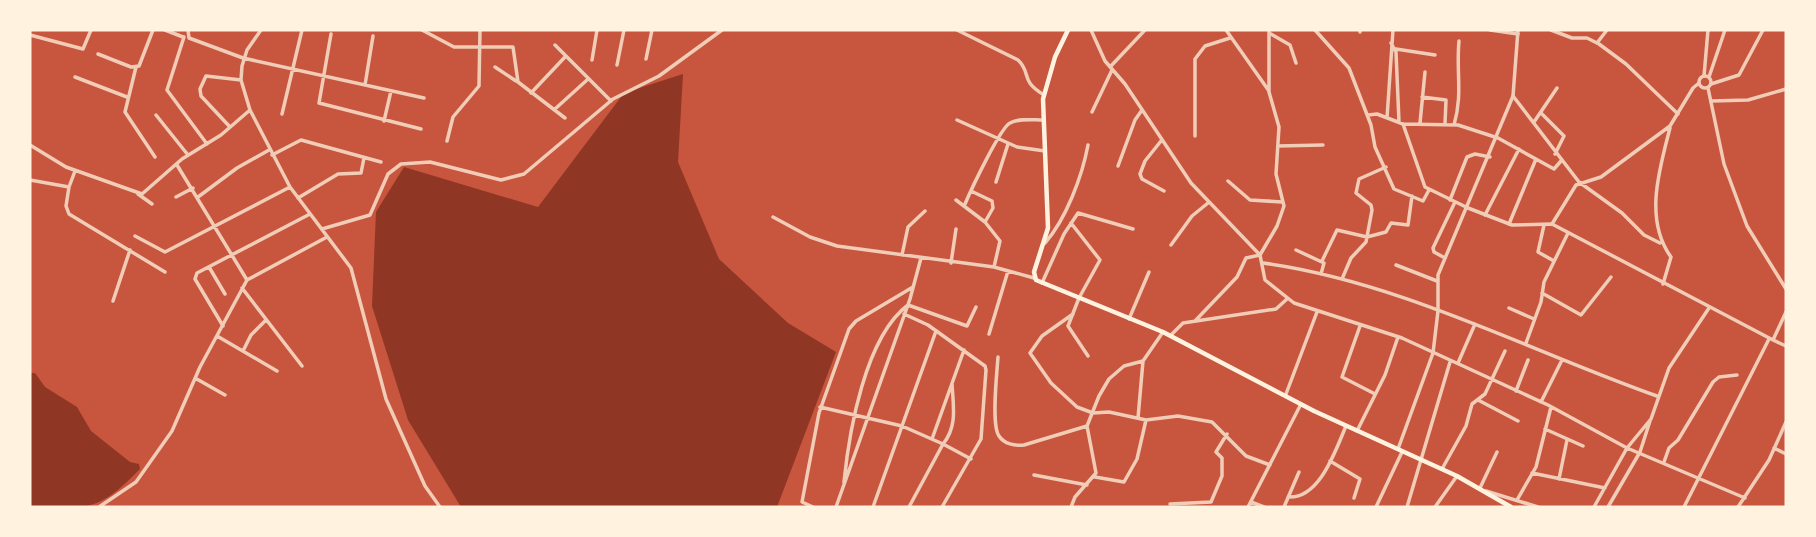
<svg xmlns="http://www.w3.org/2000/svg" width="1816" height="537" viewBox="0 0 1816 537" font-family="Cabin,sans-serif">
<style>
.water{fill:#8f3625}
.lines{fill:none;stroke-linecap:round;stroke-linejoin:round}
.minor{stroke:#f1ccb7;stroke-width:3.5}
.tertiary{stroke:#f1ccb7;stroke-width:3.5}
.secondary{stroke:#fff3e0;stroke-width:4.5}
</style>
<rect width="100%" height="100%" fill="#c8553d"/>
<path class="water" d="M683,74l-5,88 41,97 69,64 48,29 -59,155h-316l-53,-87 -36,-114 4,-94 28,-45 134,40 86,-114z
M30,373h5l10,14 32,20 14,24 39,31 9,2 1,5c-44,45 -50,38 -110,38z"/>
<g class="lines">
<path class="minor" d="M165,30l18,7
M188,30l1,8 54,20 181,40
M261,30l-14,20 -5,16 -1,14 9,30 40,77 61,81 35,131 39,87 15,21
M422,30l32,17h59l5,35 47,36
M957,30l61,30c14,13 1,20 26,35
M1091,30l14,31 20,23 66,99 69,72 5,25 29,23 108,35 146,67 79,43 118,50
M1226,30l43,61
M1315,30l34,38 22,57 4,22 19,42 29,12 6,-11
M1490,30l28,4
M1551,30l21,8h15l12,6 27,20 52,50
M1360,32v-2
M1269,33l21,12 6,18
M331,34l-12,69 102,26
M30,35l53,14 8,-19
M184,37l-17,53 40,54
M1391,43l5,9 3,70
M1597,43l10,-13
M555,45l56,56
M1396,49l39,6
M98,54l33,13 8,-1 14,-36
M646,59l6,-29
M592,60l5,-30
M617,65l7,-35
M136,67l-11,45 30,45
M495,67l21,14
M1110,67l35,-37
M1704,76l4,-46
M75,77l52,20
M1711,84l28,-9 24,-45
M365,85l8,-49
M531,93l34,-36
M1513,96l66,86 43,31 22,22 16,8
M1422,97l24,3 -1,24
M1711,101l37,-1 38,-11
M555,109l32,-29
M1092,112l20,-42
M1541,113l23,23 -9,18
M282,114l20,-84
M156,115l32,40
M1368,115l9,-1 26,10 22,63 43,21
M1387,118l6,-88
M957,120l60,27 28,4
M384,121l7,-30
M1534,122l23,-34
M1420,123l5,-51
M1403,124l55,1 40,13 56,31 7,-8
M1454,125c9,-31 2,-52 5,-84
M230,127l-29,-31 -1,-7 6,-13 35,4
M1195,136v-77l10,-13 25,-8
M447,141l6,-24 26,-31 1,-56
M1161,141l-16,20 -5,13 2,5 22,12
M30,145l36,22 76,27 40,-35 39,-24 29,-25
M1278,146l45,-1
M272,155l29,-15 80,22
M177,165l70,115
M1118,166l17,-46 7,-10
M30,180l39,7 6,-16
M1228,181l22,19 32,2
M996,182l12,-38
M69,187l-3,19 3,8 96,58
M971,191l21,10 1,7 -8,14
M138,194l14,10
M176,197l17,-9
M198,197l39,-29 32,-18
M298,198l40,-24 23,-1 3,-15
M956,200l29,22 15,19 -6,26
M1450,200l17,-43 8,-3 15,3
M965,204c6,-14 35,-76 45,-81 9,-5 23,-3 33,-3
M1485,215l34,-66
M773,217l37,20 27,9 157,21 40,11
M1071,223l29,37 -21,38 -11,28 20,30
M1509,224l27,-65
M1552,224l24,-39 25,-8 69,-51 23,-38 6,-5
M1544,225l-6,27 16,9
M322,229l48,-14 18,-41 13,-10 29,-2 71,18 23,-6 89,-75 46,-23 63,-46
M135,236l30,16 125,-65
M1045,243c21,-24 37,-66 43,-98
M1171,245l21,-29 16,-13
M1296,250l28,13 -3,11
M902,255l6,-28 17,-16
M1445,258l-11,-6 -1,-4 22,-46
M1322,261l15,-31 30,7 19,-5 5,-9 17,2 4,-29
M951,263l5,-34
M1263,263c138,19 264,87 394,133
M1396,265l41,16
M209,267l16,27
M1342,279l9,-21 15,-16 6,-32 -1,-5 -15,-12 3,-14 27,-12
M1042,283l22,-49 14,-21 55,16
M1663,284l8,-27c-27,-37 -12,-87 -1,-129
M242,288l60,78
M1542,293l39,22 30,-38
M113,301l17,-51
M1509,308l25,11
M904,314l24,11 57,41 1,4 -5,69 -39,68
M1073,314l-31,22 -12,17 21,30 26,24 16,6 16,-1 37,8 32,-4 34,6 34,34 24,9
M1129,319l20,-47
M1195,321l42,-44 9,-19 14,-3 17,-29 7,-20 -8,-32 3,-47 -10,-35v-62
M223,326l-28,-47 2,-6 113,-59
M1360,326l-18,51 33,17
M989,334l19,-63
M1171,335l12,-12 93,-14 11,-10
M217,336l60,35
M1526,343l15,-41 3,-20 24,-49
M243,351l8,-16 15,-15
M998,357c-1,15 -7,68 1,79 5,8 16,10 25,9l63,-19
M1458,363l17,-39
M195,378l30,17
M952,383c1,22 6,43 -9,61l28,15
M1516,391l12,-31
M1286,394l31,-82
M1478,400l40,21
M1541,402l21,-42
M820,407l82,19 41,18 -34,63
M1138,418l5,-57 20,-29
M1545,429l38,17
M1357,431l28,-56 13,-38
M932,439l32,-89
M1774,448l12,6
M1330,461l30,18 -6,19
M1664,462l5,-14 9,-8 35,-58 6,-5 18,-2
M1442,469l24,-43 6,-22 13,-10 20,-43
M1532,473l73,15
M1034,475l53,10
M1095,477l29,5 13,-23 9,-39
M1559,479l8,-39
M844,482c5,-50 21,-145 64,-177l59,21 9,-19
M1480,488l17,-36
M1486,491l52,16
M1288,497c32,2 48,-48 58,-71
M1517,500l19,-33 15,-60
M1251,502l13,5
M1170,504l41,-2 11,-26v-18l-6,-6 11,-18
M99,507l37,-25 36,-51 28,-64 47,-87 80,-43
M813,507l-11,-5 17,-89 30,-84 7,-8 57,-34
M836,507l74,-208 11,-41
M873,507l63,-176
M1071,507l4,-10 21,-24 -9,-47 12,-30 10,-17 15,-13 19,-5
M1248,507l53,-103
M1284,507l15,-35
M1376,507l26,-55
M1407,507l43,-145
M1435,507l22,-31
M1594,507l33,-59 24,-29 18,-51 40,-60
M1608,507l32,-55 10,-31
M1684,507l85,-168
M1738,507l31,-47 17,-38"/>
<path class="tertiary" d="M1699 82a6 6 0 1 1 12 0a6 6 0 1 1-12 0Z
M1709,77l16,-47
M1708,88l16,76 23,62 39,63
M1468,208l44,17 40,-1 221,116
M1786,312l-13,28 13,6
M1398,449l35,-96 5,-42v-36l75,-179 5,-66"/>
<path class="secondary" d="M1068,30l-13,27 -12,42 5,129 -14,44 2,8 127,52 151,79 143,65 54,31"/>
</g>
<rect width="1816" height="537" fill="none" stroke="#fff3e0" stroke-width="63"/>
</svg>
